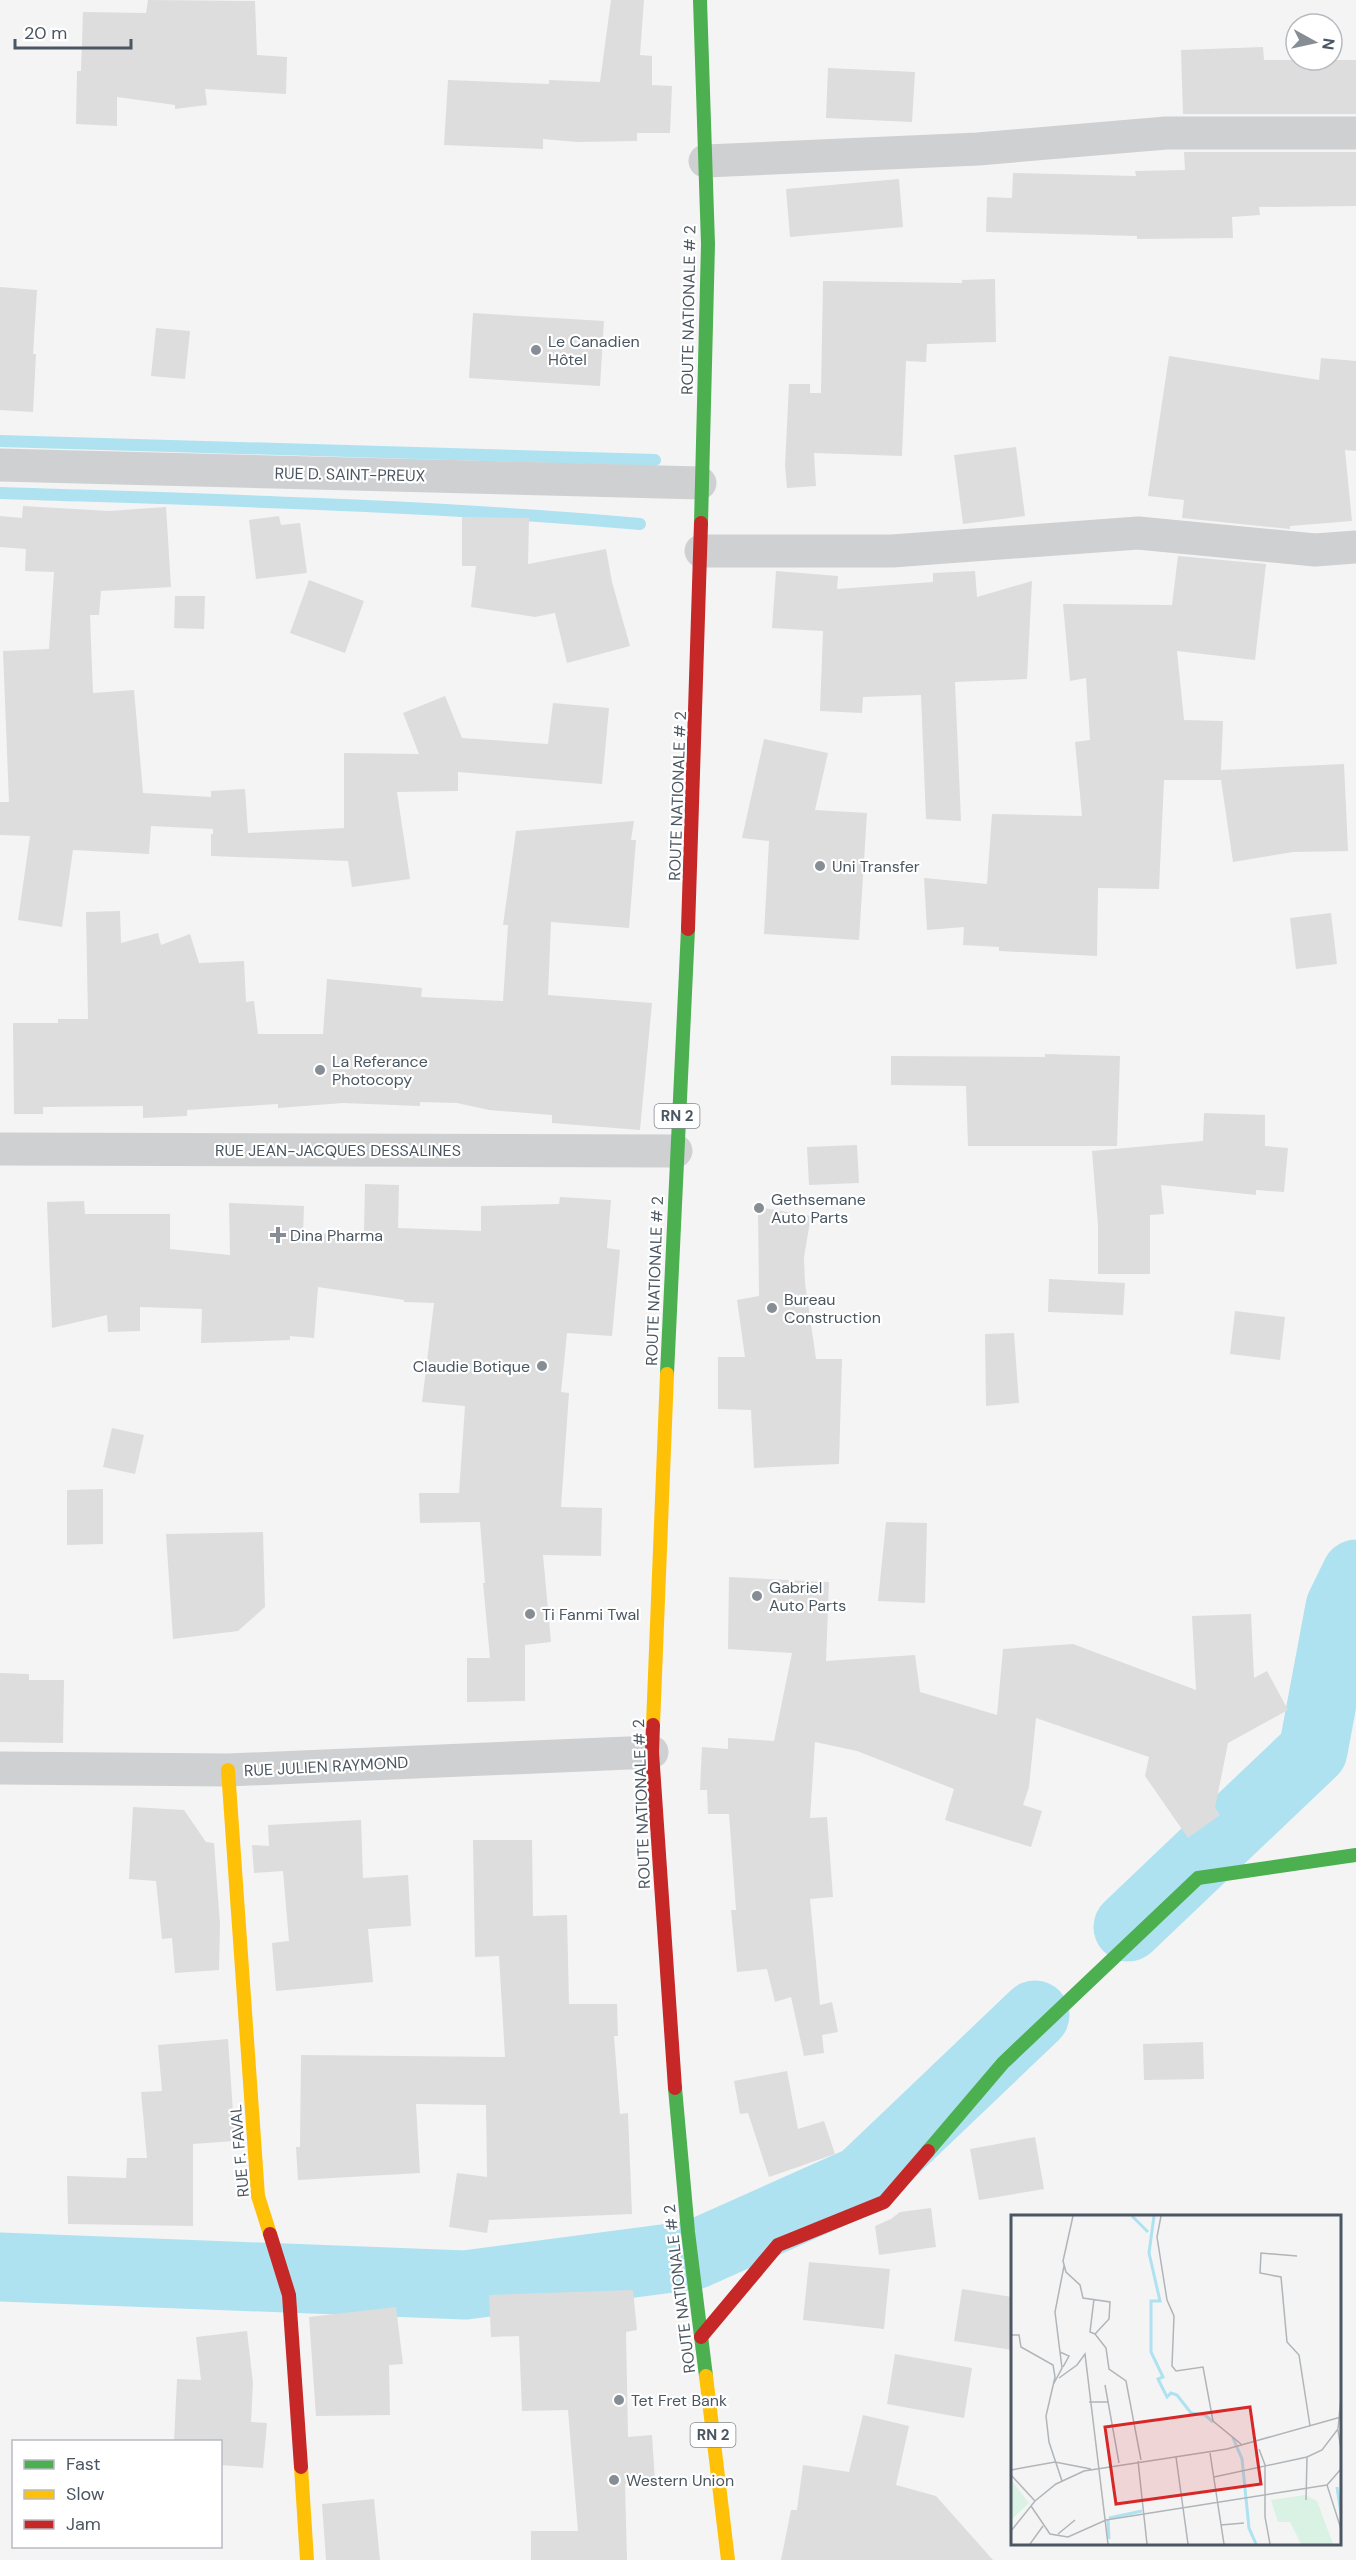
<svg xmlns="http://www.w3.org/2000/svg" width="1356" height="2560" viewBox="0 0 1356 2560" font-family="'DM Sans',sans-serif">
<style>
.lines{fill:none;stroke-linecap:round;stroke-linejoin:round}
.stream{stroke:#aee2f0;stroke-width:12}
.river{stroke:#aee2f0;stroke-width:69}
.building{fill:#ddddde}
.street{stroke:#ced0d2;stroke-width:33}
.fast{stroke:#4caf50;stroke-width:14}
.slow{stroke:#ffc107;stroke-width:14}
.jam{stroke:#c62828;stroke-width:14}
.poi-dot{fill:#868d94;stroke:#fff;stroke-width:2}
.labels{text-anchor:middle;stroke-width:4.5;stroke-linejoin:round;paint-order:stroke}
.shield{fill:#fff;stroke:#808990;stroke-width:1.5}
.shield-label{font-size:15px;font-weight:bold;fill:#4a5661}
.street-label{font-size:16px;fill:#4a5661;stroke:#fff}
.poi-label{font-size:16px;fill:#4a5661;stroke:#fff;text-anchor:start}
.inset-river{fill:none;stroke:#aee2f0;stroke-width:3}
.inset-road{fill:none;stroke:#b0b5b9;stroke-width:1.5}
.view{fill:#d62828;fill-opacity:0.15;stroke:#d62828;stroke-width:3}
.inset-edge{fill:none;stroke:#4a5661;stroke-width:3}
</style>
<rect width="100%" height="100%" fill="#f4f4f4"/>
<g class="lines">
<path class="stream" d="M0,441l655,19
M0,493c213,7 427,12 640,31"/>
<path class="river" d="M1128,1927l185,-176 27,-144 16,-33
M0,2267l465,18 229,-30 168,-75 173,-165"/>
</g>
<path class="building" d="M148,0l107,1 2,54 30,2 -1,37 -81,-5 2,16 -32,4v-4l-58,-8v29l-41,-2 1,-53h4l2,-59 63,1z
M611,0h33l-4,55 12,1v29l20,1 -2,47h-33v8l-60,1 -34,-3v10l-99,-4 4,-65 101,4v-4l51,2z
M1263,47l1,13h92v54h-173l-2,-64z
M828,68l87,4 -3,50 -86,-4z
M1184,152h172v54l-97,1 1,8 -28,2 1,21 -96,1v-3l-151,-4 1,-35 25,1 1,-25 123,3 -1,-5 50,-1z
M899,179l4,48 -113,10 -4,-48z
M995,279l1,63 -69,2 -1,18 -20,-1 -4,95 -88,-3 2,33 -29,2 -2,-22 4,-82h21v9h11l2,-112 139,2v-3z
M0,287l37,3 -4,64h3l-3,58 -33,-2z
M473,313l131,8 -4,65 -131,-8z
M156,328l34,3 -5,48 -34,-3z
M1169,356l150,24 2,-22 35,3v90l-11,-1 7,71 -62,5v3l-108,-11 2,-18 -36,-4z
M1016,447l9,69 -62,8 -9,-69z
M23,506l86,5 57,-4 5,80 -70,4 -2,24h-9l3,78 41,-3 9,103 68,4v-6l34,-2 3,44 96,-5v-75l75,1 -16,-41 42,-17 17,42 86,6 5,-41 56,5 -7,76 -144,-12v19l-61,1 13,87 -58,8 -4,-26 -137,-5v-22h2v-5l-62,-3 -2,28 -76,-4 -11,77 -44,-7 12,-84 -30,-1v-33h9l-6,-151 46,-2 5,-77 -29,-1 1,-22 -26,-2v-31l22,2z
M279,516l2,9 19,-2 7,50 -51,6 -7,-59z
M462,517l67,1 -1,46 78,-15 6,33 18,64 -63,17 -12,-50 -20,4 -64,-10 5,-41h-14z
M1178,556l88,8 -11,96 -78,-9 7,69 39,1 -2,49 123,-6 4,87 -55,1 -60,10 -12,-82h-57l-5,109 -61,-1 -1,68 -98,-5v-4l-36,-2 1,-18 -37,3 -3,-52 63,6 5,-70 90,2 -7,-74 15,-2 -4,-62 -16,3 -7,-77 109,1z
M776,571l62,5 -1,13 96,-7v-9l42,-2 2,26 55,-16 -5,98 -72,3 6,139 -35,-2 -5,-124 -58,2 -1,16 -42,-2 3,-80 -51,-3z
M309,580l55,21 -19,52 -55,-20z
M175,596h30l-1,33 -30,-1z
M764,739l64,14 -13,57 52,3 -8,127 -95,-6 5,-93 -27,-3z
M634,821l-3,19h5l-7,88 -78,-6 -3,73 104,8 -12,127 -88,-7v-8l-63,-5 -32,-7 -37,-1v4l-77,-3 -65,5v-4l-91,6v6l-44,2v-12l-100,1v7h-29l-1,-91h45v-4h30l-2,-107 34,-1 1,32 37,-10 3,12 29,-11 9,29 45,-2 2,41 8,-1 4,33h65l4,-55 95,9 -1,9 82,4 5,-76h-5l13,-94z
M1331,913l6,51 -41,5 -6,-51z
M1045,1054l75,2 -3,90h-149l-2,-60 -75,-1v-29l154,1z
M1204,1113l61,2v31l23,2 -4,44 -28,-2v5l-95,-10 3,29 -14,1v59h-52v-48l-6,-75 111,-10z
M857,1145l2,38 -50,2 -2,-38z
M365,1184l34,1 -1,43 83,3v-25l78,-2 1,-7 51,3 -4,48 13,2 -8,86 -45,-3 -6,59 8,1 -8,114 41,1 -1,48 -58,-1 8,87 -26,3v56l-58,1v-44h23l-7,-75h2l-5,-61 -60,1 -1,-30h40l6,-87 -43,-4 12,-99 -30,-1v-2l-86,-13 -4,51 -24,-2v4l-89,3 1,-34 -62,-2v24l-32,1 -1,-17 -55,13 -5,-126 37,-1 1,13h85v35l60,6 -1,-52 75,3 -1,29 61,-4z
M758,1207l53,9 -7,41 1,26 11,76h26l-3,105 -85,4 -3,-58 -33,-1v-52h27l-8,-57 22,-4z
M1049,1279l76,4 -2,32 -75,-3z
M1235,1311l50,6 -5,43 -50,-6z
M1014,1333l5,70 -33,3 -1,-72z
M112,1428l32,7 -9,39 -32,-7z
M103,1489v55l-36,1v-55z
M886,1522l41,1 -2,80 -47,-2z
M263,1532l2,75 -27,24 -65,8 -7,-105z
M729,1577l100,5 -3,79 89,-6 5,37 77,23 6,-66 70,-5 123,46 -4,-74 59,-2 3,64 13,-7 21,39 -60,33 -13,65 5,7 -32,23 -43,-62 4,-19 -113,-39 -7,69 -6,18 19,6 -11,36 -86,-27 9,-31 -97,-38 -42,-9 -5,76 17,-1 6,80 -23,2 10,106 12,-3 6,30 -16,3 2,18 -20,3 -13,-59 -16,5 -8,-33 -30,3 -6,-62h5l-7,-96h-21l-1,-24h-7l2,-43 26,2v-11l46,3 18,-88 -64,-4z
M0,1673l29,1v6h35l-1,63 -63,-1z
M133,1807l51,3 22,32 8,1 6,81 -1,46 -44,3 -3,-35 -10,1 -6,-58 -27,-2z
M361,1820l2,58 45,-3 3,51 -43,3 5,53 -97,9 -4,-48 17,-2 -6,-70 -29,2 -2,-28 17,1 -1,-21z
M473,1840h59l1,76 34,-1 2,89h48l1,32h-4l6,78 8,-1 4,101 -143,6 -2,13 -38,-6 8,-54 30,4 -1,-72 -70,-1 4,69 -122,7 -2,-33h4l1,-92 204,2 -6,-101 -24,1z
M228,2039l7,102 -42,3v82l-125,-2 -1,-48 59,2 1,-20h20l-6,-66 21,-1 -4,-46z
M1203,2042l1,37 -60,1 -1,-36z
M787,2071l11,58 26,-8 11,33 -66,23 -21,-64 -8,1 -6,-33z
M1035,2137l9,52 -65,11 -9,-51z
M931,2208l5,39 -57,8 -4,-29 16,-7 9,-7z
M809,2262l81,7 -6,60 -81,-9z
M962,2289l50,8v53l-58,-9z
M633,2290l4,40 -11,2 2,105 24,-2 3,46 -30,3 2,76h-96v-29h47l-10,-121 -46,1 -3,-75 -28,1 -2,-42z
M396,2307l7,57 -14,1 1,50 -74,1 -7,-99z
M247,2331l6,52 -2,39 16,1 -4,45 -43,-3v-23h-46l3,-63 24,1 -5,-43z
M895,2354l77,14 -8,50 -77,-14z
M863,2415l46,11 -13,59 40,11 57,64h-212l10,-50h6l6,-45 46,7z
M374,2499l6,61h-54l-4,-56z"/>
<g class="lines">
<path class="street" d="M705,161l273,-12 188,-16h190
M0,465l700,18
M701,551h191l246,-18 177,17 41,-3
M0,1149l676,2
M0,1768l228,2 424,-18"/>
<path class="fast" d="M700,0l8,244 -7,279
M667,1374l21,-445
M675,2088l13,144 18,144
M928,2151l75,-88 195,-185 158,-23"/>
<path class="slow" d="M653,1725l14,-351
M228,1770l30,426 12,38
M706,2376l22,184
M301,2467l6,93"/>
<path class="jam" d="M688,929l13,-406
M653,1725l-1,27 23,336
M270,2234l19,61 12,172
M701,2337l77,-92 106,-43 44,-51"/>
</g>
<g class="poi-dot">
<circle cx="536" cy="350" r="6"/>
<circle cx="820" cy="866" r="6"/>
<circle cx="320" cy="1070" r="6"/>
<circle cx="759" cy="1208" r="6"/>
<path d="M275 1226h6v6h6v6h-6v6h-6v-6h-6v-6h6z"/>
<circle cx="772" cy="1308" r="6"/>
<circle cx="542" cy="1366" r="6"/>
<circle cx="757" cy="1596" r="6"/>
<circle cx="530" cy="1614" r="6"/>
<circle cx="619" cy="2400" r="6"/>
<circle cx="614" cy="2480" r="6"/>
</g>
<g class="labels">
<g class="shield">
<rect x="654.5" y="1104" width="45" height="24" rx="4.5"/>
<rect x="690.5" y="2423" width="45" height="24" rx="4.5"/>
</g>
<g class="shield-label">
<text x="677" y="1121">RN 2</text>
<text x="713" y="2440">RN 2</text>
</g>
<g class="street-label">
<text transform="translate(688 310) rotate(-89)" y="6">ROUTE NATIONALE # 2</text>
<text transform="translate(350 474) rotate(1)" y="6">RUE D. SAINT-PREUX</text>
<text transform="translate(677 796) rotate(-88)" y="6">ROUTE NATIONALE # 2</text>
<text x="338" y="1156">RUE JEAN-JACQUES DESSALINES</text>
<text transform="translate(654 1281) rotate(-88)" y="6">ROUTE NATIONALE # 2</text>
<text transform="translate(326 1766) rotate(-3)" y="6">RUE JULIEN RAYMOND</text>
<text transform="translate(641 1804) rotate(-92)" y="6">ROUTE NATIONALE # 2</text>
<text transform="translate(239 2151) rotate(-95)" y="6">RUE F. FAVAL</text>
<text transform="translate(679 2289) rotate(-97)" y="6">ROUTE NATIONALE # 2</text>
</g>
<g class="poi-label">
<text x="548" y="347">Le Canadien<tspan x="548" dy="18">Hôtel</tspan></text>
<text x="832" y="872">Uni Transfer</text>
<text x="332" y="1067">La Referance<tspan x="332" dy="18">Photocopy</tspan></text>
<text x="771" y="1205">Gethsemane<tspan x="771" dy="18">Auto Parts</tspan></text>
<text x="290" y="1241">Dina Pharma</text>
<text x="784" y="1305">Bureau<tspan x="784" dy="18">Construction</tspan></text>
<text x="530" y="1372" text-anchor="end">Claudie Botique</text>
<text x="769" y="1593">Gabriel<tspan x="769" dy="18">Auto Parts</tspan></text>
<text x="542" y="1620">Ti Fanmi Twal</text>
<text x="631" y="2406">Tet Fret Bank</text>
<text x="626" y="2486">Western Union</text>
</g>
</g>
<g transform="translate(1011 2215)">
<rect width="330" height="330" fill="#f4f4f4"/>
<path d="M0,265l18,23 -18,17zM294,280l12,6 16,43h-32l-11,-22h-12l-7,-22z" fill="#d9f2e3"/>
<path class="inset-river" d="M121,1l16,16M143,1l-5,37 11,48h-9v51l12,25 -5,2 9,18 4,-4 6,2 14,18 14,2 8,7M222,223l9,21 7,69 7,16M326,272l4,27M98,303l33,-7M97,305l1,19"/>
<path class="inset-road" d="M62,1l-10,45 3,11 14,13 3,13 27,4 -1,17 -14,15 11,14 3,21 17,12 15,79M150,1l-4,21 10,63 7,16 -2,50 4,5 27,-4 10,54 28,23M286,41l-36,-3 -1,20 21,4 6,65 12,13 11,71M83,84l-4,33 5,2M0,120h8l2,12 32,18 2,12 -9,39 3,26 13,39M49,137l9,4 -6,11M48,163l18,-13 8,-11 23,190M42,170l9,-17 -7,-56 9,-46M94,170l14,78M78,187h19M327,215l3,19M248,234l6,16v52l5,27M199,238l14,91M165,242l12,87M127,246l9,83M0,255l44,-8 36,7M0,260l24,26M203,262l93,-20 15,-7 16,-21 3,-32M316,270l14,44M316,270l14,-16M295,285l1,-43M20,291l19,28 18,3 38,-17 221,-35M210,310l23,-2M0,316l24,-30 21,-17 28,-13 143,-22 114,-32M47,319l17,-14M19,329l13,-18"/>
<path class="view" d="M239,192l11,77 -145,20 -11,-77z"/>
<rect width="330" height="330" class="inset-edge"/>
</g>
<rect x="12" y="2440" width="210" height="108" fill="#ffffff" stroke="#b7bbc0" stroke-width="1.5"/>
<rect x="24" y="2460" width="30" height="9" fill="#4caf50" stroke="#b7bbc0" stroke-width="1.5"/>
<text x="66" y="2470" font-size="18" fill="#4a5661">Fast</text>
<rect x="24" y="2490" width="30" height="9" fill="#ffc107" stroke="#b7bbc0" stroke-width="1.5"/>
<text x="66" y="2500" font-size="18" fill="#4a5661">Slow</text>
<rect x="24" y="2520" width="30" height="9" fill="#c62828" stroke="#b7bbc0" stroke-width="1.5"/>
<text x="66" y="2530" font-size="18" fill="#4a5661">Jam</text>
<g transform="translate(1314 42) rotate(98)"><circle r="28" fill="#ffffff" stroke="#b7bbc0" stroke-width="1.5"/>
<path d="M0-4.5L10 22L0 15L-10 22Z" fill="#868d94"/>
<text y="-9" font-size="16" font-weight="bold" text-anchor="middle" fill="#4a5661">N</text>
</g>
<path d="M15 39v9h116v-9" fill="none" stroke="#4a5661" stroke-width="3"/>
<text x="24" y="39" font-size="18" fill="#4a5661" stroke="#ffffff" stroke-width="4.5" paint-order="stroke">20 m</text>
</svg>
